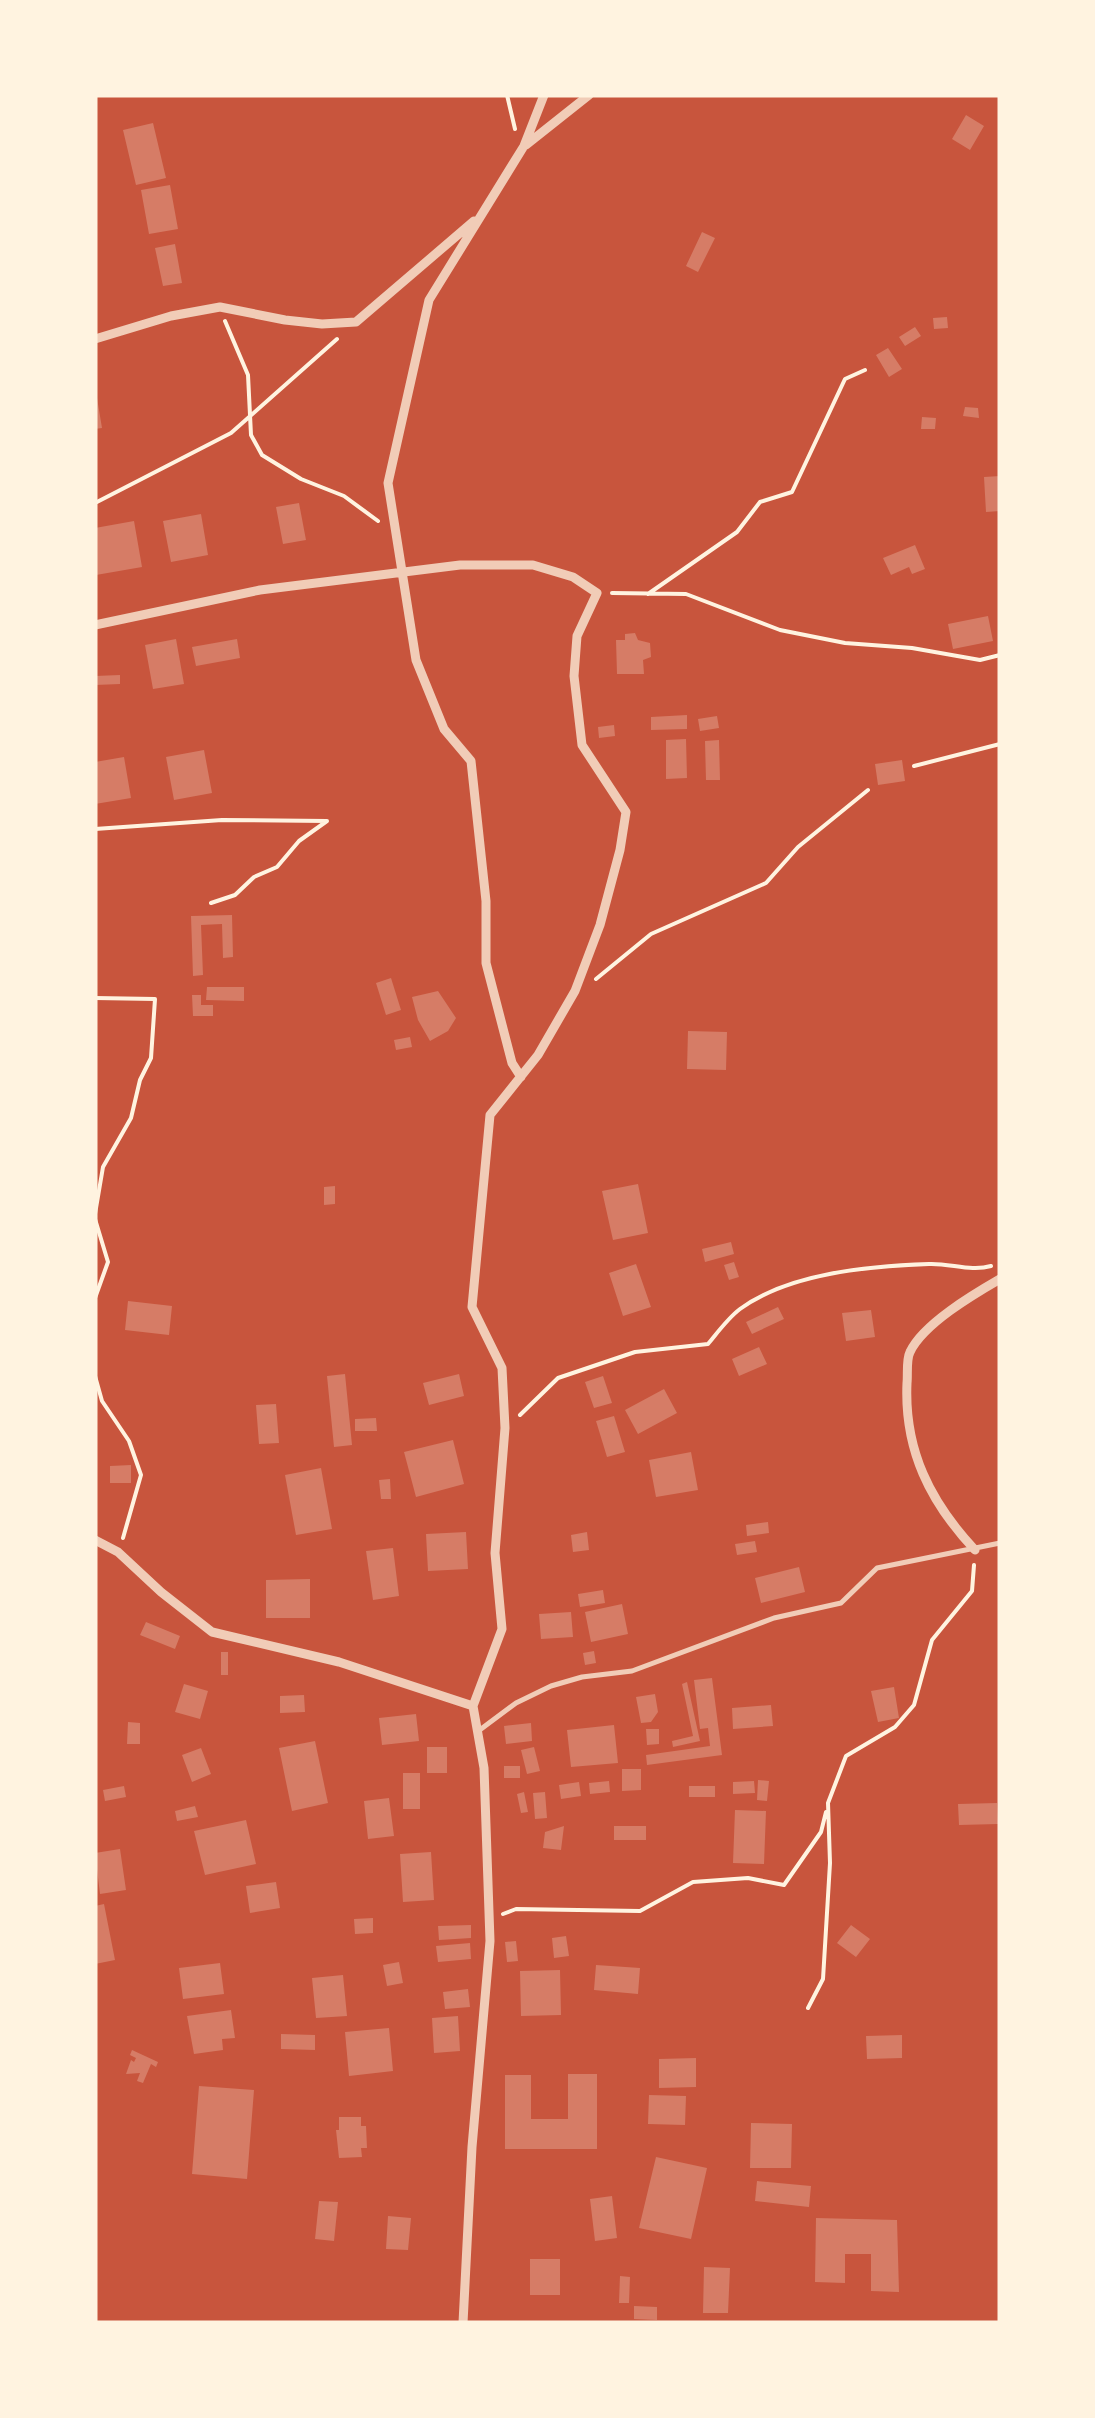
<svg xmlns="http://www.w3.org/2000/svg" width="1095" height="2418" viewBox="0 0 1095 2418" font-family="'Asap Condensed',sans-serif">
<style>
.building{fill:#d67c66}
.lines{fill:none;stroke-linecap:round;stroke-linejoin:round}
.path{stroke:#fff3e0;stroke-width:4}
.service{stroke:#f1ccb7;stroke-width:5}
.minor{stroke:#f1ccb7;stroke-width:9}
</style>
<rect width="100%" height="100%" fill="#c8553d"/>
<path class="building" d="M966,115l18,11 -14,24 -18,-11z
M153,123l13,55 -30,7 -13,-55z
M170,185l8,44 -29,5 -8,-44z
M702,232l13,6 -17,34 -12,-6z
M175,244l7,39 -19,3 -8,-38z
M947,317l1,11 -14,1 -1,-11z
M915,327l6,9 -16,10 -6,-9z
M888,348l14,21 -13,8 -13,-22z
M97,398l5,30 -7,1v-30z
M965,407l13,1 1,10 -16,-2z
M922,417l14,1 -1,11h-14z
M1000,476v35l-14,1 -2,-35z
M299,503l7,37 -23,4 -7,-37z
M201,514l7,41 -37,7 -8,-41z
M134,521l8,46 -46,8 -1,-47z
M915,545l10,24 -13,5 -3,-7 -18,8 -8,-17z
M988,616l5,25 -40,8 -5,-25z
M635,633l3,7 12,3 1,14 -8,3 1,14h-27l-1,-34h9v-6z
M176,639l8,45 -31,5 -8,-44z
M237,639l3,19 -44,8 -4,-19z
M120,675v9l-25,1v-9z
M687,715v14l-36,1v-13z
M717,716l2,12 -19,3 -2,-12z
M614,725l1,11 -16,2 -1,-11z
M686,739l1,39 -21,1v-39z
M719,740l1,40h-14l-1,-39z
M204,750l8,43 -38,7 -8,-43z
M124,757l7,41 -36,6v-42z
M902,760l3,21 -27,4 -3,-21z
M232,915l1,42 -10,1 -1,-34 -21,1 2,50 -10,1 -2,-60z
M391,978l10,32 -15,5 -10,-32z
M207,987h37v14l-38,-1z
M438,991l18,27 -8,13 -18,10 -12,-21 -6,-23z
M192,995h9v10h12v11h-20z
M688,1031l39,1 -1,38 -39,-1z
M410,1037l2,10 -16,3 -2,-10z
M638,1184l10,49 -35,7 -11,-49z
M335,1186v18l-11,1v-18z
M731,1242l3,12 -29,8 -3,-13z
M734,1262l5,15 -10,3 -5,-15z
M636,1264l15,43 -28,9 -14,-43z
M128,1301l44,5 -3,29 -44,-5z
M778,1307l6,12 -32,15 -6,-12z
M871,1310l4,27 -29,4 -4,-28z
M759,1347l8,17 -28,12 -7,-17z
M345,1374l7,71 -18,2 -7,-71z
M459,1374l5,22 -35,9 -6,-22z
M603,1376l9,27 -18,5 -9,-26z
M664,1389l13,24 -39,21 -13,-24z
M276,1404l3,39 -20,1 -3,-39z
M614,1416l11,36 -18,5 -11,-36z
M376,1418l1,13h-22v-12z
M453,1440l11,44 -48,13 -12,-45z
M691,1452l7,38 -42,7 -7,-37z
M131,1465v18h-21v-17z
M321,1468l11,61 -36,6 -11,-60z
M390,1479l1,20h-10l-2,-19z
M768,1522l1,11 -22,3 -1,-11z
M466,1532l2,37 -40,2 -2,-37z
M587,1532l2,18 -16,2 -2,-17z
M755,1541l2,11 -20,3 -2,-11z
M393,1548l6,48 -26,4 -7,-49z
M799,1567l6,25 -44,11 -6,-25z
M310,1579v39h-44v-38z
M603,1590l2,13 -25,4 -2,-13z
M622,1604l6,30 -37,8 -6,-30z
M571,1612l2,25 -32,2 -2,-25z
M146,1622l34,14 -5,13 -35,-14z
M594,1651l2,12 -11,2 -2,-12z
M221,1652h7v23h-7z
M712,1678l10,77 -75,10 -1,-10 64,-9 -2,-18 -8,1 -6,-49z
M687,1682l13,59 -27,6 -1,-6 21,-5 -11,-52z
M184,1684l24,7 -8,28 -25,-7z
M894,1687l5,31 -21,4 -7,-31z
M655,1694l3,18 -7,10 -10,1 -5,-26z
M304,1695l1,17 -25,1v-17z
M771,1705l2,21 -40,3 -1,-21z
M416,1714l3,27 -37,4 -3,-27z
M128,1722l12,1v21h-13z
M531,1723l1,18 -26,3 -2,-18z
M614,1725l4,38 -47,4 -4,-37z
M646,1729h13v15l-12,1z
M315,1741l13,62 -36,8 -13,-63z
M427,1747h20v26h-20z
M534,1747l6,24 -13,3 -6,-24z
M201,1748l10,26 -19,8 -10,-27z
M504,1766h16v12h-16z
M622,1769h19v21l-19,1z
M403,1773h17v36h-17z
M758,1780l11,1 -2,20 -10,-1z
M609,1781l1,11 -20,2 -1,-11z
M754,1781l1,12 -22,1v-12z
M579,1782l2,14 -20,3 -2,-14z
M124,1786l2,11 -21,4 -2,-11z
M689,1786h26v11h-26z
M524,1792l4,20 -7,1 -4,-19z
M545,1792l2,26 -12,1 -2,-26z
M389,1798l5,38 -26,3 -4,-38z
M997,1803l1,21 -39,1 -1,-21z
M195,1806l3,11 -21,4 -2,-10z
M735,1810l31,1 -2,53 -31,-1z
M246,1820l10,44 -51,11 -11,-44z
M564,1826l-3,24 -18,-2 2,-16z
M614,1826h32v14h-32z
M120,1849l6,41 -26,4 -5,-41z
M431,1852l3,48 -31,2 -3,-48z
M276,1882l4,26 -30,5 -4,-27z
M104,1904l11,56 -20,4v-58z
M373,1918v15l-18,1 -1,-15z
M471,1925v13l-32,2 -1,-14z
M851,1925l19,14 -14,18 -19,-14z
M566,1936l3,20 -15,2 -2,-20z
M516,1941l2,20 -11,1 -2,-20z
M470,1943l1,16 -33,3 -2,-16z
M399,1962l4,21 -16,3 -4,-21z
M220,1963l4,31 -41,5 -4,-31z
M596,1965l44,3 -2,26 -44,-4z
M560,1970l1,45 -40,1 -1,-45z
M343,1975l4,41 -31,2 -4,-40z
M468,1989l2,18 -25,2 -2,-17z
M231,2010l4,28 -13,1 1,11 -29,4 -7,-38z
M458,2016l2,35 -26,2 -2,-35z
M389,2028l4,43 -44,5 -4,-44z
M281,2034l34,1v15l-34,-1z
M902,2035v23l-35,1 -1,-23z
M132,2050l26,12 -2,5 -5,-3 -8,19 -6,-2 3,-8 -14,1 5,-14 3,2 2,-4 -6,-3z
M696,2058v29l-37,1v-29z
M568,2074h29v75h-92v-74h26v44h37z
M199,2086l55,4 -7,89 -55,-5z
M649,2095l37,1 -1,29 -37,-1z
M339,2117h22v9h5l1,22h-6l1,9 -23,1 -3,-28h3z
M751,2123l41,1 -1,44h-41z
M656,2157l51,11 -16,71 -52,-11z
M757,2181l54,5 -2,21 -54,-6z
M612,2196l5,42 -22,3 -5,-42z
M319,2201l19,1 -4,39 -19,-2z
M388,2216l23,2 -3,32 -22,-1z
M816,2218l81,2 2,72 -28,-1v-37h-26v29l-30,-1z
M530,2259h30v36h-30z
M704,2267l26,1 -2,45h-25z
M620,2276l10,1 -1,26h-10z
M634,2306l23,1v13l-23,-1z"/>
<g class="lines">
<path class="path" d="M507,95l8,34
M225,321l23,54 3,60 11,20 39,24 43,17 34,25
M95,503l136,-70 106,-94
M612,593l74,1 94,36 65,13 67,5 68,12 20,-5
M648,594l89,-62 23,-30 32,-10 53,-113 20,-9
M914,766l86,-22
M95,829l127,-9 105,1 -28,20 -22,26 -23,10 -19,18 -24,8
M596,979l55,-45 115,-51 32,-36 70,-57
M95,998l60,1 -4,59 -11,22 -9,38 -28,49 -8,47
M95,1219l13,43 -13,36
M95,1376l7,25 27,40 12,34 -18,63
M520,1415l38,-37 77,-26 73,-8c10,-12 20,-26 32,-35 49,-36 130,-43 189,-45 21,-1 42,8 62,2
M503,1914l13,-5 124,2 53,-29 55,-4 36,7 37,-53 5,-20
M808,2008l15,-29 7,-116 -2,-60 18,-47 49,-29 19,-22 18,-65 40,-49 2,-26"/>
<path class="service" d="M477,1732l39,-29 35,-17 31,-9 50,-6 142,-53 67,-15 36,-35 123,-25"/>
<path class="minor" d="M526,145l63,-50
M95,339l76,-23 49,-9 65,13 37,4 34,-2 118,-101
M95,625l165,-35 200,-25h73l40,12 24,16 -20,43 -3,40 8,69 44,67 -6,38 -20,75 -25,66 -37,64 -48,60 -18,192 30,61 3,60 -10,125 7,76 -29,77
M521,1077l-9,-14 -26,-100v-62l-15,-140 -27,-32 -28,-69 -28,-177 41,-183 95,-154 20,-51
M95,1540l23,12 43,40 51,40 127,30 134,44 11,62 6,173 -18,206 -9,176
M975,1550c-45,-48 -71,-100 -68,-167 1,-9 -1,-23 3,-31 13,-28 64,-58 90,-73"/>
</g>
<rect width="1095" height="2418" fill="none" stroke="#fff3e0" stroke-width="195"/>
</svg>
